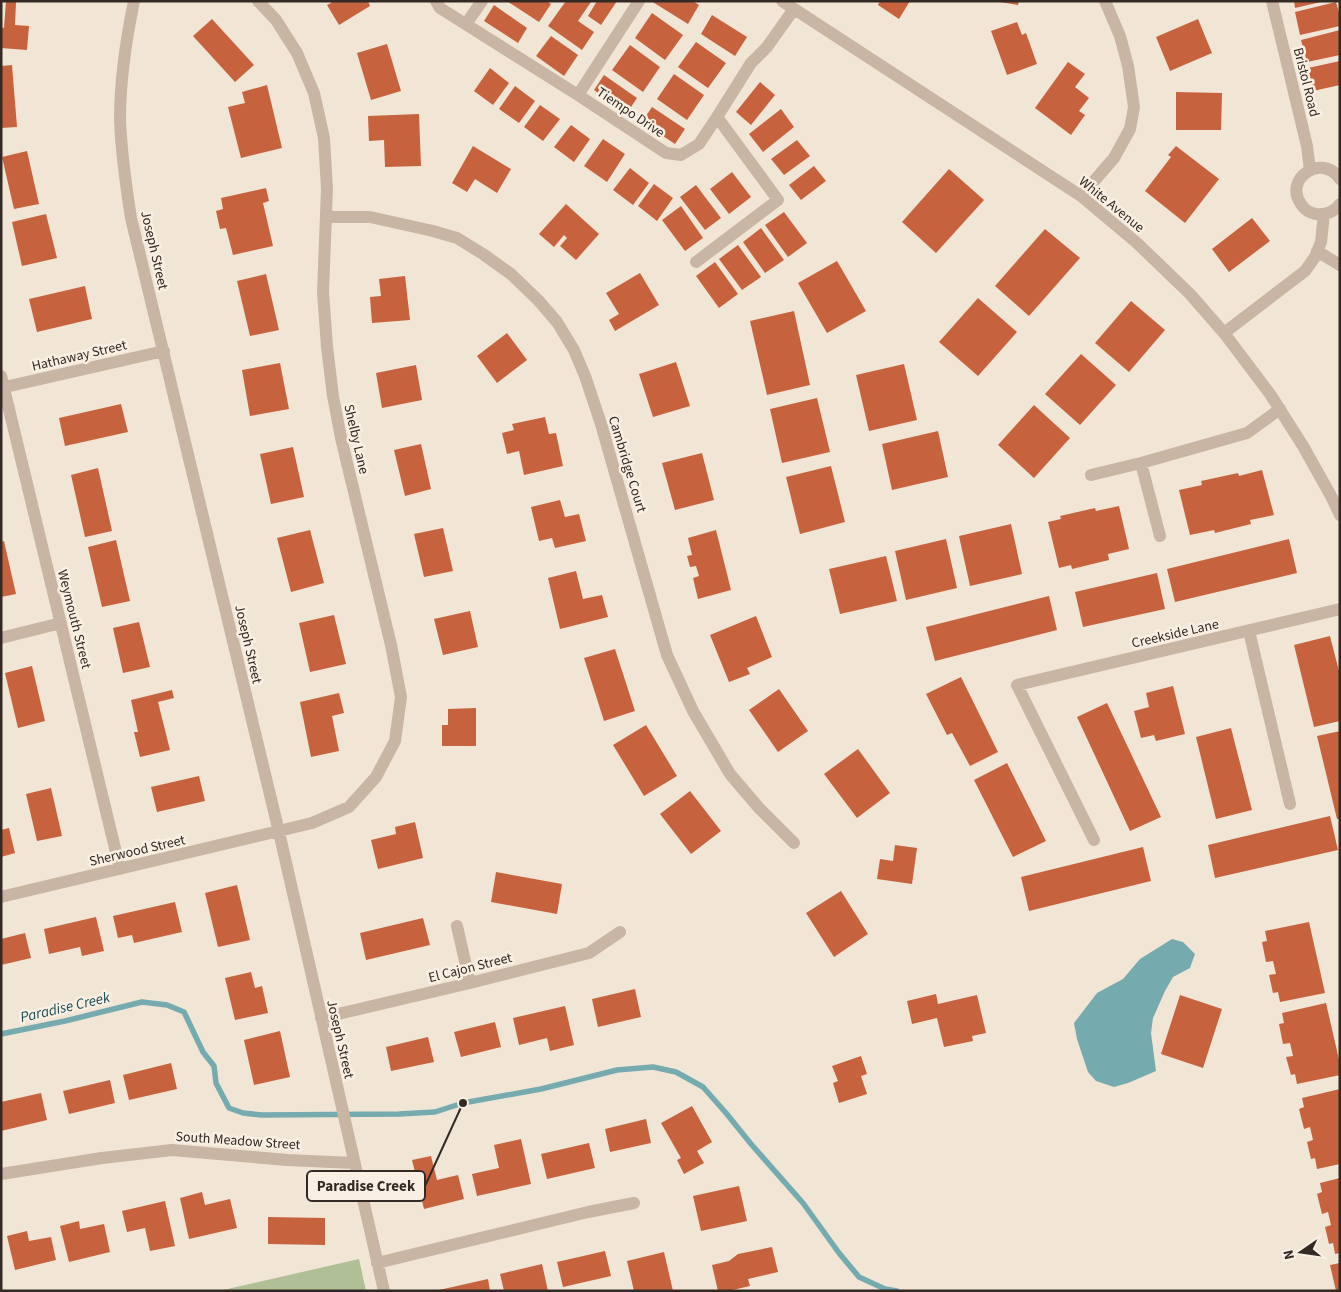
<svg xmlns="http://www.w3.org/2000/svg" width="1341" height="1292" viewBox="0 0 1341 1292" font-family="'Source Sans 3',sans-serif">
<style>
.green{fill:#b1bf97}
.water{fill:#75aaae}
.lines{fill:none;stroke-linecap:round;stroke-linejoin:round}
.stream{stroke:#75aaae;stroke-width:5.5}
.building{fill:#c7623e}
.minor{stroke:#c8b5a3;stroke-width:12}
.labels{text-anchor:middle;stroke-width:5;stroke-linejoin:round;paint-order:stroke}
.street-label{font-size:14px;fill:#332a25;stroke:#f9efe2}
.water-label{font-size:15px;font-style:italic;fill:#1b4f54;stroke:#f9efe2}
.leader{fill:none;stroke:#332a25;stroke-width:2}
.callout-dot{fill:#332a25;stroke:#f9efe2;stroke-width:2}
.callout{fill:#f9efe2;stroke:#332a25;stroke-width:2}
.callout-label{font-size:15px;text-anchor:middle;font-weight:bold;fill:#332a25}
</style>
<rect width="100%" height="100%" fill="#f1e5d6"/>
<path class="green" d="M359,1259l7,32h-147z"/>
<path class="water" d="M1172,939l11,3 12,12 -5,14 -17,9 -8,14 -12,27 -2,15 5,38 -28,12 -14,4 -18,-6 -8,-9 -11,-33 -3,-16 23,-30 26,-14 17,-20z"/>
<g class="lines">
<path class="stream" d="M1,1034l64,-13 77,-19 25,3 17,7 19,40 11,14 2,17 13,25 14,5 19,2 137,-1 36,-2 28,-9 78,-14 76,-19 36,-3 23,5 27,15 23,26 25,31 52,59 36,50 20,24 26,12 12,2"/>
</g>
<path class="building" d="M6,1l10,1 -1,23 14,1 -2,24 -26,-2v-21l3,1z
M331,1h37l2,5 -31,19 -12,-20 4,-2z
M507,1h39l5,3 -12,18z
M566,1h23l2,1 -13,19 16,11 -12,18 -34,-24z
M597,1h20l-16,24 -13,-9z
M651,1h42l6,4 -11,19z
M880,1h30l-11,18 -21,-14z
M1000,1h19l-1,4 -18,-3z
M1294,1h27v1l-26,6z
M1336,2l4,14v10l-40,9 -5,-23z
M494,5l33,23 -9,15 -34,-22z
M652,13l31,22 -18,25 -30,-22z
M712,15l35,22 -12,19 -34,-22z
M212,19l42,46 -19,17 -42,-46z
M1198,19l14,34 -42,18 -14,-34z
M1017,22l5,13 4,-2 11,31 -30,11 -16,-44z
M1340,30v25l-33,7 -6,-22z
M551,36l27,19 -14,21 -28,-20z
M696,42l30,21 -18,25 -30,-21z
M387,44l14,47 -30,9 -14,-47z
M630,45l30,22 -17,25 -31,-22z
M1340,61v24l-27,6 -5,-23z
M1068,62l17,12 -10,13 14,11 -10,13 6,4 -14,20 -36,-27z
M12,65l5,62 -16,1v-62z
M490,68l19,15 -16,22 -19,-14z
M674,74l30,21 -17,25 -30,-21z
M604,75l33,23 -10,15 -33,-23z
M760,82l15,13 -24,30 -15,-13z
M267,85l15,63 -41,10 -13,-51 17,-4 -3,-11z
M515,86l20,15 -16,22 -20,-14z
M1176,92l46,1 -1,37h-45z
M540,105l20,14 -17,22 -19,-14z
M652,107l33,22 -10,15 -33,-22z
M781,109l13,18 -31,25 -14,-18z
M419,114l2,52 -36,1 -1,-27 -15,1 -1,-25z
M571,125l19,14 -16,23 -20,-15z
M603,139l22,15 -18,28 -23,-16z
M797,140l13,16 -26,19 -13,-16z
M473,146l38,23 -14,24 -22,-14 -8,13 -15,-9z
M1176,146l43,33 -34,44 -40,-32 26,-34 -3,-2z
M27,151l12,53 -25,5 -12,-52z
M814,166l12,15 -25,19 -12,-15z
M630,168l19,15 -16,22 -20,-15z
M949,169l35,31 -48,53 -34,-31z
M732,172l19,25 -22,17 -19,-25z
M654,184l19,14 -16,23 -19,-15z
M696,185l25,33 -16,12 -25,-33z
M266,188l3,13 -6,2 10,43 -40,9 -7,-27 -6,1 -4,-18 7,-2 -2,-11z
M566,204l33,30 -23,26 -16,-14 7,-8 -3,-3 -10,12 -15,-13z
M681,206l22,32 -18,13 -23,-31z
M784,212l23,31 -19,14 -23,-32z
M46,214l11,44 -35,8 -10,-44z
M1252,218l18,23 -41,31 -17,-23z
M761,228l23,32 -19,13 -22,-31z
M1045,229l35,29 -51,58 -34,-30z
M738,245l23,32 -19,13 -23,-31z
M837,261l29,50 -39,22 -29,-50z
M715,262l23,32 -19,14 -23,-32z
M640,273l19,32 -44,26 -6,-11 10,-6 -13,-21z
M266,274l13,56 -29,6 -13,-55z
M405,276l5,44 -38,3 -2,-26 11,-1 -2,-17z
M85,286l7,33 -55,13 -8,-33z
M978,298l39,34 -39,44 -39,-34z
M1131,301l34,29 -36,42 -34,-29z
M794,311l16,74 -43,10 -17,-74z
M507,333l20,27 -30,23 -20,-27z
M1081,354l35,31 -36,40 -35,-31z
M676,362l14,44 -37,11 -14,-43z
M280,363l9,46 -39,7 -8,-46z
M904,364l13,56 -48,11 -13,-56z
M416,365l6,35 -40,8 -6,-35z
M817,398l13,54 -48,11 -12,-54z
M121,404l7,28 -63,14 -6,-28z
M1034,405l36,33 -36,40 -36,-33z
M545,417l4,17 7,-1 7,33 -39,9 -5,-24 -12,3 -5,-21 12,-3 -2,-6z
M938,431l10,46 -56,13 -10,-46z
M421,444l10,45 -26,7 -11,-46z
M293,447l11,50 -33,7 -11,-50z
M702,453l12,47 -39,10 -13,-47z
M831,466l14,56 -45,12 -14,-57z
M98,468l14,63 -27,6 -14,-62z
M1262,470l12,45 -24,5 1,4 -36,9 -1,-3 -24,5 -11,-45 23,-5 -1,-4 37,-8 1,3z
M560,500l5,17 14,-3 7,27 -31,7 -3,-10 -13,3 -8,-34z
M1119,506l10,43 -21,5 1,6 -37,9 -1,-4 -12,3 -11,-46 13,-3 -1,-3 35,-8 1,3z
M1011,524l11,50 -52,12 -11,-50z
M443,528l10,43 -29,6 -10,-43z
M310,530l14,53 -33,9 -14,-54z
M716,530l15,60 -33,9 -5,-21 6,-2 -3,-10 -6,1 -3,-11 5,-1 -4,-17z
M946,539l11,49 -51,12 -11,-49z
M1289,539l8,34 -122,29 -8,-33z
M116,540l14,61 -28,6 -14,-60z
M4,541l12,53 -15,3v-55z
M886,556l11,45 -57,13 -11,-45z
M576,571l7,28 19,-4 6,22 -48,12 -12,-51z
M1157,573l8,36 -82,18 -8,-35z
M1049,596l8,34 -122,31 -9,-34z
M470,611l8,36 -35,8 -9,-36z
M334,615l12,49 -36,8 -11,-49z
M756,616l16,41 -25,11 3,6 -21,8 -19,-47z
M139,622l11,45 -27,6 -10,-45z
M1330,636l10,39v46l-26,6 -20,-82z
M615,649l20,62 -31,10 -20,-63z
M32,666l13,55 -27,7 -13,-55z
M961,677l37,75 -28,14 -18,-33 -5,2 -21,-41z
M1173,686l12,48 -29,7 -2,-6 -13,3 -7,-27 15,-4 -3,-14z
M779,689l29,42 -30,21 -29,-42z
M172,690l2,8 -16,4 12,48 -30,7 -6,-25h4l-7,-32z
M339,693l5,20 -12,3 7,35 -28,6 -11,-55z
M1107,703l54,114 -31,14 -53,-114z
M476,708v38h-34v-21h6v-16z
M646,725l31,51 -33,20 -31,-51z
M1231,728l21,82 -36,9 -20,-82z
M1340,731v88h-3l-20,-83z
M858,749l32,44 -33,25 -33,-44z
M1007,763l39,78 -33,16 -39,-77z
M199,776l6,25 -48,11 -6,-25z
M51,788l11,48 -25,5 -11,-47z
M690,791l31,40 -30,23 -31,-40z
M1330,816l8,34 -123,28 -7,-33z
M415,822l8,36 -45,11 -7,-29 25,-6 -1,-7z
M9,828l6,25 -14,4v-27z
M895,845l22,3 -5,36 -35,-5 3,-20 13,2z
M1143,847l8,34 -122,30 -8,-34z
M496,872l66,12 -5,30 -66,-12z
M237,885l13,55 -32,7 -13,-54z
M841,891l27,43 -34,23 -28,-44z
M175,902l7,30 -48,11 -2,-8 -14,3 -5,-22z
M96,917l8,34 -22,5 -2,-9 -31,7 -5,-25z
M423,918l7,27 -64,15 -6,-27z
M1309,922l16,71 -45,9 -2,-10 -5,1 -4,-18 7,-1 -3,-13 -7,1 -4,-20 5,-1 -2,-10z
M25,933l6,25 -30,7v-26z
M251,972l4,16 7,-2 6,27 -33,7 -10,-42z
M635,989l6,28 -43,10 -6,-28z
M936,994l2,10 39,-9 9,38 -14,3 1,5 -29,6 -7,-29 -25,6 -5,-23z
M1180,995l42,14 -19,59 -42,-14z
M1326,1003l14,61v11l-43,9 -2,-10 -4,1 -5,-18 7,-1 -3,-13 -7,1 -4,-20 5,-1 -2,-10z
M565,1006l9,39 -24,6 -3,-13 -28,7 -6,-27z
M495,1022l6,25 -40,10 -7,-25z
M280,1031l10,46 -36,8 -10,-45z
M428,1037l6,25 -43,9 -5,-24z
M861,1056l6,18 -6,2 6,18 -28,9 -6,-20 5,-2 -6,-15z
M171,1063l6,26 -48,11 -6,-25z
M110,1080l5,23 -46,11 -6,-23z
M1340,1089v75l-23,5 -2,-11 -4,1 -4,-17 6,-2 -3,-13 -6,2 -5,-20 5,-2 -2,-9z
M41,1093l6,27 -46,11v-29z
M692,1106l20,36 -15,9 7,12 -20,11 -7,-14 4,-2 -20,-35z
M646,1119l5,24 -41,9 -5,-23z
M521,1139l10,45 -54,12 -5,-22 27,-6 -5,-23z
M589,1143l6,25 -48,11 -6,-25z
M431,1156l6,24 21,-5 6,24 -40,10 -12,-49z
M1340,1178v75l-5,1 -2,-11 -4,1 -4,-17 6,-2 -3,-13 -6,2 -5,-20 5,-2 -2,-9z
M739,1186l8,35 -46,10 -8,-35z
M202,1192l3,13 25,-6 7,29 -48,11 -9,-41z
M165,1201l10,45 -25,5 -5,-23 -18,4 -5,-21z
M268,1217l57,1v27l-57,-1z
M79,1221l1,8 24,-5 6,28 -41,10 -9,-36z
M27,1231l2,10 22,-4 5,23 -41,10 -8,-34z
M772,1247l6,25 -30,7 2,7 -22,5h-10l-6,-26 17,-4 9,-7z
M605,1251l6,25 -48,11 -6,-25z
M664,1252l9,39h-39l-7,-30z
M1340,1263v28h-4l-6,-26z
M542,1264l6,27h-44l-4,-17z
M488,1279l2,12h-51v-1z"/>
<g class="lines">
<path class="minor" d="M134,1c-8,39 -14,78 -14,118 1,33 6,67 11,99l148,614 105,459
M436,1l4,7 138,87 88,58 15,2 18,-11 18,-27 34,-54 16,-16 27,-38
M782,1l299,195 56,47 53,51 34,39 46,61 33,52 28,50 9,19
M1272,1l35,145 3,24
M466,24l16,-23
M578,95l61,-94
M1340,179c-18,-27 -57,0 -39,25 3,5 9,9 15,10 11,1 18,-2 24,-10
M1081,196l33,-38 16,-29 4,-22 -6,-41 -8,-30 -15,-35
M326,217h44l63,14 24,7 26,16 28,20 27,26 19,22 17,28 11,26 16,48 66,231 26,56 37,63 29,34 35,35
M1317,251l23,14
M696,262l82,-62 -61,-83
M1224,333l81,-62 10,-14 6,-15 3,-28
M1,376l119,493
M1,388l163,-37
M1141,463l19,73
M1091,475l50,-12 106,-30 33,-24
M1249,631l41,173
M1,638l60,-15
M1094,840l-77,-155 323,-76
M1,897l311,-74 37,-16 27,-30 19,-36 6,-44 -10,-52 -50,-207 -8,-42 -6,-49 -4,-55 4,-103 -3,-51 -10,-45 -17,-40 -21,-33 -18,-19
M457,926l13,57
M321,1018l149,-35 119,-30 31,-21
M1,1174l101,-16 70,-8 115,10 67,3
M377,1263l211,-51 46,-9"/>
</g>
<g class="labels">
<g class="street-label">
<text transform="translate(1307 82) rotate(76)" y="5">Bristol Road</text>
<text transform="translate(631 112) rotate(34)" y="5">Tiempo Drive</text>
<text transform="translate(1112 204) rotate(39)" y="5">White Avenue</text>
<text transform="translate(155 250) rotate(77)" y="5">Joseph Street</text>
<text transform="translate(79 355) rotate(-13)" y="5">Hathaway Street</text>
<text transform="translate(357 439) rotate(77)" y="5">Shelby Lane</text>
<text transform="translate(628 464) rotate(73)" y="5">Cambridge Court</text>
<text transform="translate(75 619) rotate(76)" y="5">Weymouth Street</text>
<text transform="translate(1175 633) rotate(-13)" y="5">Creekside Lane</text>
<text transform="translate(249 644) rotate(77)" y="5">Joseph Street</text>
<text transform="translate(137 850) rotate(-13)" y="5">Sherwood Street</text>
<text transform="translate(470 967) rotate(-14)" y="5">El Cajon Street</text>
<text transform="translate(341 1039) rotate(77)" y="5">Joseph Street</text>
<text transform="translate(238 1140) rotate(4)" y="5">South Meadow Street</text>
</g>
<g class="water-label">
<text transform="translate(65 1007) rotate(-13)" y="5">Paradise Creek</text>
</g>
</g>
<path class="leader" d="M463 1103L425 1186"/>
<circle class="callout-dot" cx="463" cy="1103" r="5"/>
<rect class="callout" x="307" y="1171" width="118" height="30" rx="5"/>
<g class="callout-label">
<text x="366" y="1191">Paradise Creek</text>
</g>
<rect width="1341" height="1292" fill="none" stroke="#332a25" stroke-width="5"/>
<g transform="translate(1301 1252) rotate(257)" stroke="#f9efe2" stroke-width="4" paint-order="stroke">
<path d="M0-4L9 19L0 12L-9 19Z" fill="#332a25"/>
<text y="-8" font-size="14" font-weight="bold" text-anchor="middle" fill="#332a25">N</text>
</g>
</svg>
